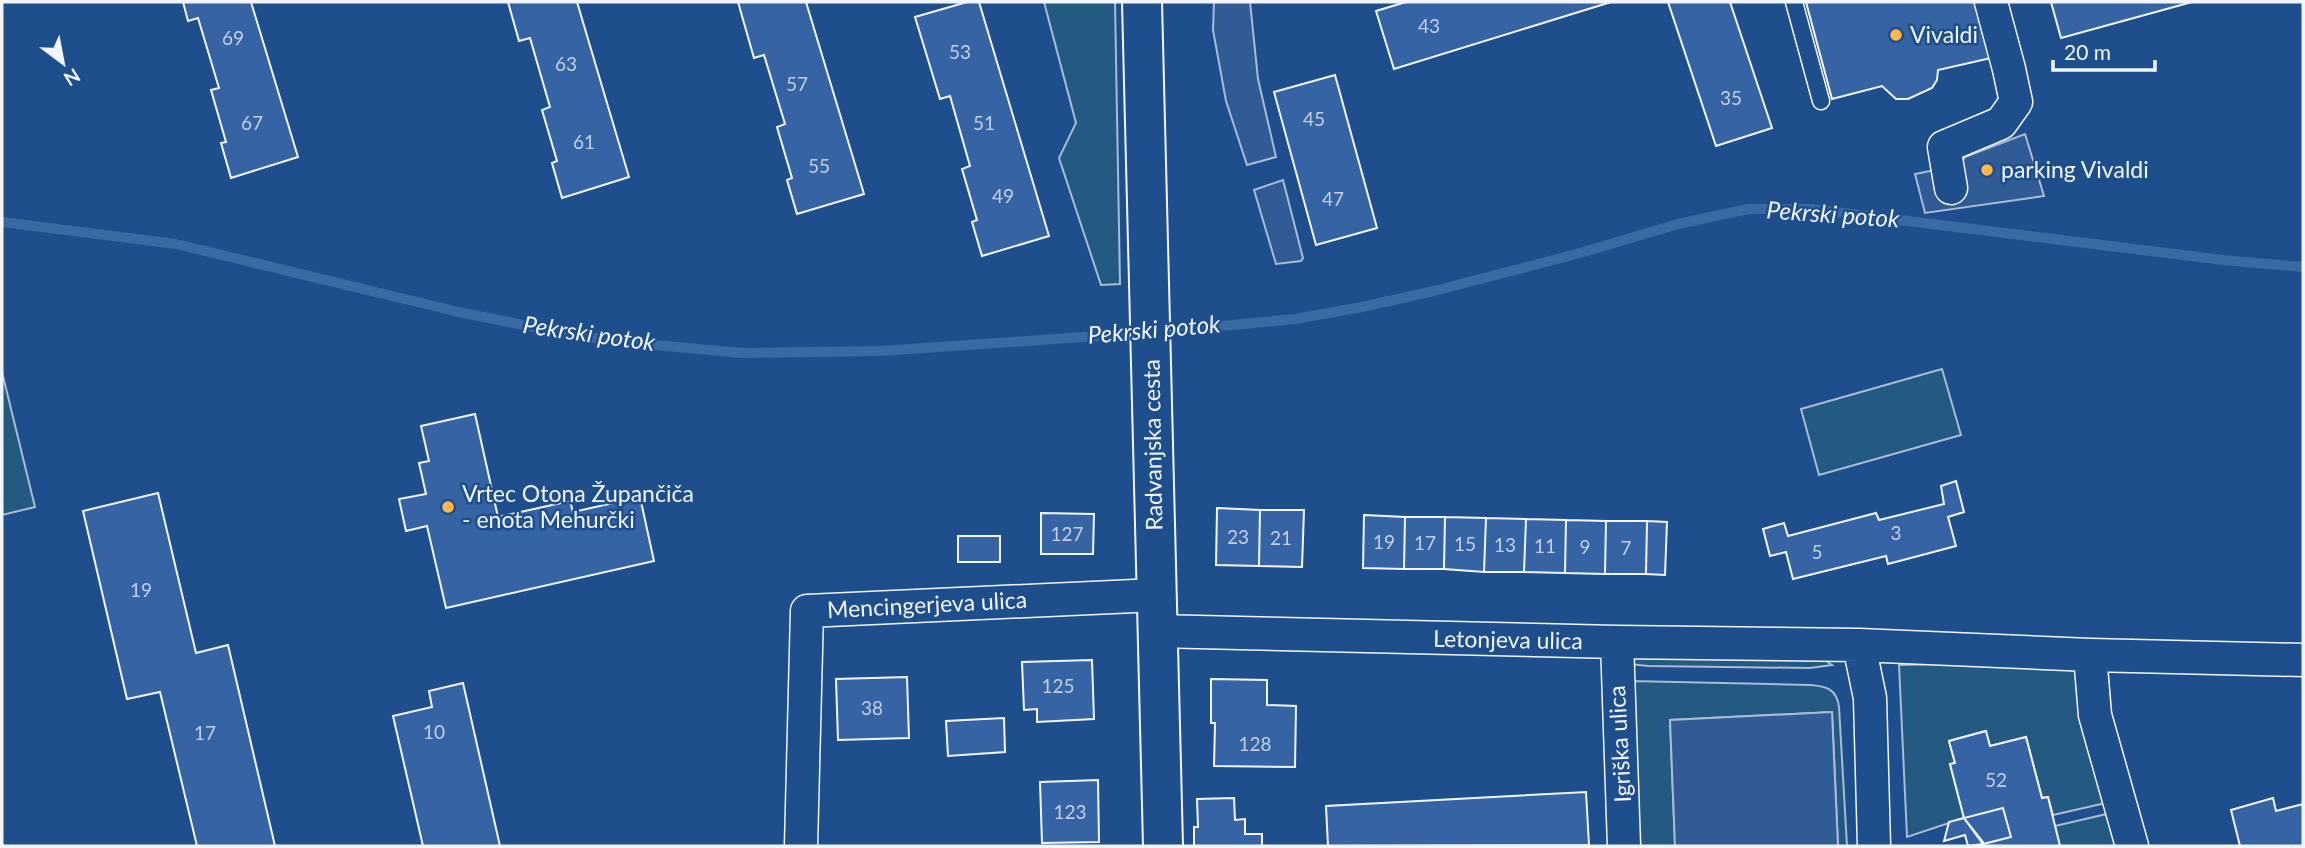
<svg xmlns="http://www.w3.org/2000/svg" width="2305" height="848" viewBox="0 0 2305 848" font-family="Lato,sans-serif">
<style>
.green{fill:#245a82;stroke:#a8bbd7;stroke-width:2}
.parking{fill:#305b95;stroke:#a8bbd7;stroke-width:2}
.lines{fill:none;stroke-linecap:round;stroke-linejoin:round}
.stream{stroke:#3b69a3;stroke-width:10}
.building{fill:#3563a3;stroke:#f2f6ff;stroke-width:2}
.lane-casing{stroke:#f2f6ff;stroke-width:19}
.street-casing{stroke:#f2f6ff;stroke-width:35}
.secondary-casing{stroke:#f2f6ff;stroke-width:42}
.lane{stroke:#1f4e8c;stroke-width:16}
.street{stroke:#1f4e8c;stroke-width:32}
.secondary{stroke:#1f4e8c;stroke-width:38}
.poi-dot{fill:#ffb74d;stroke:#1f4e8c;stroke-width:2.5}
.labels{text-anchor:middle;stroke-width:5;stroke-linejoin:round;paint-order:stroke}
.number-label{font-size:19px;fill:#c3d1e8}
.poi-label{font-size:23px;fill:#f2f6ff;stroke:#1f4e8c;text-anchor:start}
.street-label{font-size:23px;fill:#f2f6ff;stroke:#1f4e8c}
.water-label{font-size:24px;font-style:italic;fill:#f2f6ff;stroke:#1f4e8c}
</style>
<rect width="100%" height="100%" fill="#1f4e8c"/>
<path class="green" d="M1044,2h71l5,282 -19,1 -42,-127 17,-35z
M1942,369l19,66 -142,40 -18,-66z
M2,372l33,135 -33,8z
M1633,655l176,3 16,2 7,5 -22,3 -162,-2 -19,-2z
M2076,660l34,142 -57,13 -5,-18 -6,1 -16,-61 -36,9 -5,-15 -36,10 6,22 -5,1 14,54 -57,19 -8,-172z
M1630,681l180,4c16,1 27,4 29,22l8,139h-9l-6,-134 -162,8 5,126h-38z
M2111,813l10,33h-61l-5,-20z"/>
<path class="parking" d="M1214,2h36l8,77 18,78 -29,8 -21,-64 -13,-71z
M2025,134l19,62 -119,17 -10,-39 45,-9 5,-8z
M1283,180l20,78 -2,3 -25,3 -22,-74z
M1832,712l6,134h-163l-5,-126z"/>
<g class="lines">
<path class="stream" d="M2,222l174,22 283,68 118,24 78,9 87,8 139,-2 261,-18
M1158,332l137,-13 67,-12 72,-16 146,-38 98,-29 70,-15h63l412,51 80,7"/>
</g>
<path class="building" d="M183,2h68l47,155 -67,21 -10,-35 5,-1 -15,-52 8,-2 -21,-70 -10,3z
M508,2h69l52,175 -67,21 -10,-35 5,-2 -15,-51 8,-3 -20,-69 -11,3z
M738,2h68l58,192 -67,20 -10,-34 5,-2 -15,-51 8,-3 -21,-69 -10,3z
M967,2h12l70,234 -67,20 -10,-34 5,-2 -15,-51 8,-3 -20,-70 -10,3 -25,-82z
M1406,2h205l-217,67 -18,-58z
M1668,2h62l42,126 -56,18z
M1806,2h171l14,56 -53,12 -1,10 -5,8 -24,11h-12l-14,-13 -50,13z
M2051,2h141l-131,36z
M1335,75l42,153 -61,17 -42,-153z
M475,414l23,103 72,-16 3,11 67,-15 14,64 -208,47 -19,-82 -21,5 -7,-32 27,-5 -7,-31 10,-2 -8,-35z
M1956,481l8,31 -16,5 8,29 -68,18 -2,-8 -93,23 -7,-27 -16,4 -7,-27 21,-6 4,13 88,-23 3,7 65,-16 -3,-18z
M158,493l38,160 32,-8 47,201h-78l-37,-154 -33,7 -44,-188z
M1217,508l43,2 -1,56 -43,-1z
M1260,510h44l-2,57 -43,-1z
M1041,513l53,1 -1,40h-52z
M1364,515l41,2 -1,52 -41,-1z
M1405,517h40l-1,52h-40z
M1445,517l41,1 -2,54 -40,-3z
M1486,518l40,1 -2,53h-40z
M1526,519l40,1 -1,53 -41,-1z
M1566,520l40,1 -1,53 -40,-1z
M1606,521h41l-1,53h-41z
M1647,521l20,1 -2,53 -19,-1z
M958,536h42v26h-42z
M1092,660l2,59 -57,3v-13l-13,1 -2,-48z
M907,677l2,61 -71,2 -2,-61z
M1211,679l56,1v25l29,1 -1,61 -81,-1 1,-43h-4z
M463,683l37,163h-77l-30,-130 39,-9 -3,-16z
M1004,718l1,34 -57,4 -2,-35z
M1986,731l4,15 36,-9 16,61 6,-1 12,49h-84l7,-2v-2l-19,-24 -14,-54 5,-1 -6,-22z
M1098,780l1,62 -57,1 -2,-61z
M1586,792l3,53 -261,1 -2,-40z
M1234,798l1,22 10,-1v15h17v12h-68v-19h4l-1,-28z
M2273,798l3,13 27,-7v42h-63l-9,-36z
M2003,808l8,29 -28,7 -19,-26z
M1964,818l19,24v2l-15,2 -3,-11 -21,6 5,-19z"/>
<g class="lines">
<defs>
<path id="lane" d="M1794,2l27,99"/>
<path id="street" d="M1951,188l-7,-41 57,-24 15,-21 -7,-33 -18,-67
M1156,631l461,11 242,3 231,10 213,5
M1617,642l7,204
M1859,645l11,53 4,148
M2090,655l5,60 37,131
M801,846l6,-235 349,-16"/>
<path id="secondary" d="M1142,2l21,844"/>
</defs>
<use href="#lane" class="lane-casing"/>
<use href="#street" class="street-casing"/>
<use href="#secondary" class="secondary-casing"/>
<use href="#lane" class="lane"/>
<use href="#street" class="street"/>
<use href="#secondary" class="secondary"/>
</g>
<g class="poi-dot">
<circle cx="1896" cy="35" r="7"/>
<circle cx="1987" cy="170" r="7"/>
<circle cx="448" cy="507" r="7"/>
</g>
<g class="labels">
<g class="number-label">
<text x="1429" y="33">43</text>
<text x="233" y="45">69</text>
<text x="960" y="59">53</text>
<text x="566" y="71">63</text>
<text x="797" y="91">57</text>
<text x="1731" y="105">35</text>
<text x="1314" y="126">45</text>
<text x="252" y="130">67</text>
<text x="984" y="130">51</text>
<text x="584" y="149">61</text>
<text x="819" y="173">55</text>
<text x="1003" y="203">49</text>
<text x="1333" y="206">47</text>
<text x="1896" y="540">3</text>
<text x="1067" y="541">127</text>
<text x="1238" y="544">23</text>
<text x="1281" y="545">21</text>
<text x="1384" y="549">19</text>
<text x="1425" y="550">17</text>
<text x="1465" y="551">15</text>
<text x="1505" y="552">13</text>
<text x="1545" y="553">11</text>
<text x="1585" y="554">9</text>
<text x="1626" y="555">7</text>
<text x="1817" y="559">5</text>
<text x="141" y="597">19</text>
<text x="1058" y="693">125</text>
<text x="872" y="715">38</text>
<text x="434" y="739">10</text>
<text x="205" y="740">17</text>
<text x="1255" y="751">128</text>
<text x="1996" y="787">52</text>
<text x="1070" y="819">123</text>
</g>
<g class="poi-label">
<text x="1910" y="43">Vivaldi</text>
<text x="2001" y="178">parking Vivaldi</text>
<text x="462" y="502">Vrtec Otona Župančiča<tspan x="462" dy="26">- enota Mehurčki</tspan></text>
</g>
<g class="street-label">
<text transform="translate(1153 445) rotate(-91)" y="8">Radvanjska cesta</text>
<text transform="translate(927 605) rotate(-3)" y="8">Mencingerjeva ulica</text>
<text transform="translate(1508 640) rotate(1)" y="8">Letonjeva ulica</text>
<text transform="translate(1620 744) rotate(-93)" y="8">Igriška ulica</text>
</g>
<g class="water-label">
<text transform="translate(1833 215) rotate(4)" y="8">Pekrski potok</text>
<text transform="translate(1154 330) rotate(-5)" y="8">Pekrski potok</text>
<text transform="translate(589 334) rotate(8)" y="8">Pekrski potok</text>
</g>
</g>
<rect width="2305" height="848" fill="none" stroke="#f2f6ff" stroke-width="7"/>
<g transform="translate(63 63) rotate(148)" stroke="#1f4e8c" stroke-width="5" paint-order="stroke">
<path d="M0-5L12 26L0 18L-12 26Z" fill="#f2f6ff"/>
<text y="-10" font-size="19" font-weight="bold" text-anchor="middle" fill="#f2f6ff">N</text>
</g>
<path d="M2053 60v10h102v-10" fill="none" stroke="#f2f6ff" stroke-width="3.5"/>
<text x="2064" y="60" font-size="21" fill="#f2f6ff" stroke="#1f4e8c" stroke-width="5" paint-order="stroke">20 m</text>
</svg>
